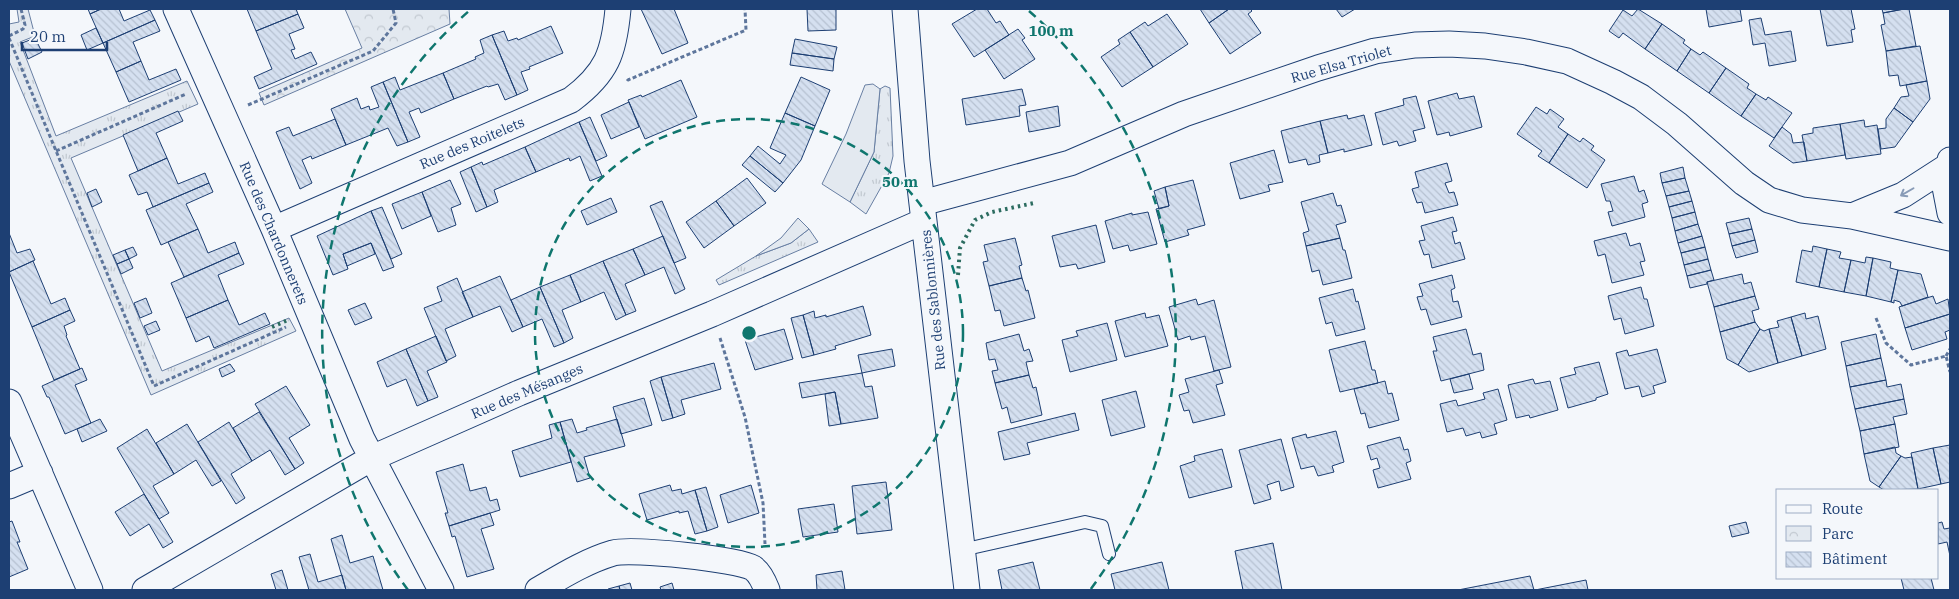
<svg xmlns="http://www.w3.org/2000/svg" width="1959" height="599" viewBox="0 0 1959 599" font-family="'IBM Plex Serif',serif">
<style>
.grass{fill:url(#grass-tufts);stroke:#687fa3}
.park{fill:url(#park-crowns);stroke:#687fa3}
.garden{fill:#e3e9f0;stroke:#687fa3}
.building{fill:url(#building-back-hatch);stroke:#1d3f73}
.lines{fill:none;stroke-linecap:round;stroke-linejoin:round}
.service-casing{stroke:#1d3f73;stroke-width:14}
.minor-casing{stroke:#1d3f73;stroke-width:27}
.path{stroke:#5e769c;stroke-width:3;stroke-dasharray:4 2.5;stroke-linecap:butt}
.service{stroke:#f4f7fb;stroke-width:12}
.minor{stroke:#f4f7fb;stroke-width:25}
.hedge{stroke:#2c6c60;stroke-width:4;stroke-dasharray:2.5 4;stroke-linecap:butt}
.oneway{stroke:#889bb7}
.ring{fill:none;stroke:#0f766e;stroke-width:2.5;stroke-dasharray:9 6}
.labels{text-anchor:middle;stroke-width:4;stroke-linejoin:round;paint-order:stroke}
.street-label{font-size:14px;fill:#1d3f73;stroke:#f4f7fb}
.centre{fill:#0f766e;stroke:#f4f7fb;stroke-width:2.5}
.ring-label{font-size:15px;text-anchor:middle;font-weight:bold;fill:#0f766e;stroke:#f4f7fb;stroke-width:4;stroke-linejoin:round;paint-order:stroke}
</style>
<defs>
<pattern id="grass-tufts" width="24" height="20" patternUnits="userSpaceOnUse" patternTransform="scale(1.25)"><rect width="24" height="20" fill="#e3e9f0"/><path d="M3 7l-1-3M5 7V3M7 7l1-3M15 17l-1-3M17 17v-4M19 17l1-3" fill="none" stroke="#c2c9d1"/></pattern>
<pattern id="park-crowns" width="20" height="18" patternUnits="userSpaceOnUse" patternTransform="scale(1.25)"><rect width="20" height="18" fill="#e3e9f0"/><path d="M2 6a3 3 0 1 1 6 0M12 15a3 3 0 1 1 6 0" fill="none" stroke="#c2c9d1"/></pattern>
<pattern id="building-back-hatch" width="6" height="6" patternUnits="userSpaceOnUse" patternTransform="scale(1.25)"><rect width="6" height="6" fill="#d5e0f0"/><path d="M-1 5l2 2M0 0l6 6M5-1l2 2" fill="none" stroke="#b6c1d1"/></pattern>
</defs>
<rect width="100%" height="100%" fill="#f4f7fb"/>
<path class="grass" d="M17,9h11l7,27 -15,6 36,94 131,-55 11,23 -127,54 91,213 127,-53 7,13 -145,64 -142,-334v-37l10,-2z
M885,86l5,2 3,68 -4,17 -23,41 -16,-12 24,-50 6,-63z
M809,229l9,13 -99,43 -3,-5 40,-24 35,-13z"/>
<path class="park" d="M345,9h104l1,15 -186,81 -5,-12 103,-45z"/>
<path class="garden" d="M873,84l7,5 -6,63 -24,50 -28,-18 24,-50 19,-49z
M798,218l11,11 -18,14 -35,13 25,-18z"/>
<path class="building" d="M88,9h13l-11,5z
M101,9h18l5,12 26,-11 5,10 -52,23 -13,-29z
M247,9h49l2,5 -42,17z
M641,9h33l14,34 -26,11z
M807,9h29v21l-28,1z
M977,9h10l9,14 4,-2 9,14 -35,22 -22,-33z
M1200,9h29l-20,14z
M1229,9h21l2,2 -4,3 13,19 -31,21 -21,-31z
M1336,9h19l-13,8z
M1638,9l24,15 -17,25 -22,-16 -4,5 -10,-7 14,-21 9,6z
M1706,9h34l2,12 -33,6z
M1820,9h31l4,20 -4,1 2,12 -26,4z
M1882,9h22l-21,4z
M1904,9h5l7,37 -30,5 -5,-26 4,-1 -2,-11z
M298,14l6,14 -15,6 6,15 -4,1 4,9 16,-7 6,12 -58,25 -5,-12 18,-8 -16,-38z
M1167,14l21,30 -35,23 -23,-35 15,-10 3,4z
M1761,18l4,17 26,-4 5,30 -27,5 -4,-23 -12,2 -4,-25z
M155,20l5,11 -27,11 8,19 -25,11 -13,-29z
M1662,24l23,16 -2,3 8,6 -14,22 -32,-22z
M551,26l12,27 -34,14 1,2 -9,3 7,18 -11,5 -25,-60 12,-4 4,10 9,-3 1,2z
M96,28l7,15 -16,7 -6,-15z
M1018,29l7,9 -3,2 13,19 -31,20 -19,-29z
M1130,32l23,35 -31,20 -21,-30 19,-13 -2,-4z
M492,35l25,60 -12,5 -7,-16 -10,3 -1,-1 -33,13 -11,-26 33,-14 -1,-2 9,-4 -4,-13z
M35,38l7,14 -14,7 -6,-16z
M795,39l42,8 -3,12 -42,-6z
M1920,46l7,35 -27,5 -2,-11 -9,1 -3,-25z
M1691,49l9,6 3,-3 23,16 -17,25 -32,-22z
M792,53l42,6 -1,12 -43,-6z
M141,61l8,19 27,-11 5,11 -52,22 -13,-30z
M1726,68l23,16 -2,4 9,6 -15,22 -32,-23z
M443,73l11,26 -33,14 -2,-5 -10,4 11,25 -12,5 -25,-60 12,-5 5,13z
M801,77l29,13 -15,36 -30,-13z
M681,80l16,37 -52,22 -17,-39 13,-5 1,2z
M1927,81l3,18 -17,23 -19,-14 7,-11 8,-1 -3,-11z
M383,82l25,60 -11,4 -9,-18 -42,17 -15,-36 26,-11 4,11 8,-3 1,4 9,-3 -8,-20z
M1022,89l4,16 -7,1 1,10 -54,9 -4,-26z
M1457,93l2,6 15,-3 8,31 -32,9 -1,-4 -12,3 -9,-34z
M1756,94l10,6 2,-3 24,16 -18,25 -33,-22z
M1416,96l9,32 -12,3 3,10 -17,5 -2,-5 -14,4 -8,-32 29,-8 -1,-6z
M629,102l10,25 -28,12 -10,-24z
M1058,106l2,20 -31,6 -3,-20z
M1536,107l11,7 3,-5 14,10 -6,8 10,7 -19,29 -11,-7 4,-5 -25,-17z
M1894,108l19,14 -18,25 -14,2 -3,-20 8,-1v-9z
M178,111l5,10 -27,12 11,25 -29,13 -15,-36z
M785,113l30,13 -14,34 -18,23 -33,-27 8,-10 22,18 6,-9 -16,-7z
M1347,115l1,4 16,-4 8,30 -28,7v-3l-16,4 -8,-32z
M590,117l17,39 -11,5 -17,-39z
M335,119l11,26 -34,14 -1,-3 -9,4 10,23 -12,6 -24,-57 13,-5 4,9z
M1864,120l1,7 12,-2 4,29 -35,5 -6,-35z
M1320,121l8,32 -9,2 1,7 -12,3 -2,-6 -17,4 -8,-32z
M579,122l23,54 -12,5 -10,-25 -10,5 -1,-3 -33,14 -11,-25z
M1840,124l5,31 -38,6 -5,-26 11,-2v-5z
M1782,127l9,7 2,9 11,-1 3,19 -14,2 -24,-17z
M1568,134l12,8 3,-4 11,8 -3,4 14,10 -18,28 -38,-25z
M525,147l11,25 -42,18 4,12 -11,5 -16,-40 11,-5 1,3z
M1274,150l9,32 -15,3 2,6 -30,8 -10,-36z
M750,156l33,27 -8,9 -33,-27z
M167,158l11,26 27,-11 4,10 -56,24 -6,-15 -9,3 -9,-20z
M1447,163l5,18 -7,2 4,10 5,-1 4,13 -33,8 -3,-11 -5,1 -5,-14 7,-2 -4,-15z
M471,167l16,40 -11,5 -16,-40z
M1683,167l2,11 -23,5 -2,-10z
M1634,176l5,16 5,-2 4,12 -6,2 3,13 -33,9 -4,-14 5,-1 -3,-10h-4l-5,-17z
M747,178l19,25 -32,23 -18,-25z
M1685,178l4,13 -23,5 -4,-13z
M450,180l11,24 -10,4 5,17 -18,7 -16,-40z
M1193,180l12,45 -18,5 2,5 -24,7 -9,-33 13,-3 -4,-19z
M209,183l4,9 -27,12 12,25 -37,16 -15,-35z
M1165,187l4,19 -10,3 -5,-18z
M96,189l6,13 -10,5 -5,-14z
M1689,191l3,10 -23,6 -3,-11z
M422,192l9,24 -29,13 -10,-25z
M1333,193l4,13 4,-1 5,17 -10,3 4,13 -34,8 -3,-13 6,-2 -8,-29z
M611,198l6,14 -30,13 -6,-14z
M662,201l24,57 -12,5 -24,-57z
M716,201l18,25 -30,22 -18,-26z
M1692,201l3,11 -23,6 -3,-11z
M382,207l20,47 -11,5 -20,-48z
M371,211l23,56 -11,4 -12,-28 -28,11 5,15 -15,6 -16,-39z
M1148,212l9,32 -27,7 -2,-6 -15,4 -8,-28 27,-8v2z
M1695,212l3,12 -23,7 -3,-13z
M1453,217l4,14 -5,1 3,12 5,-2 5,17 -33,9 -3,-14 -5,1 -5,-14 6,-1 -4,-14z
M1749,218l3,11 -23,5 -3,-11z
M1698,224l4,12 -24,7 -3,-12z
M1096,225l9,37 -27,7 -2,-5 -16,3 -8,-31z
M198,229l10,24 27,-11 4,11 -55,24 -16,-35z
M1752,229l3,11 -23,6 -3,-12z
M9,233l8,20 13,-4 5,11 -26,12z
M1626,233l4,13 10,-3 5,18 -5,1 4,13 -32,8 -7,-29 -7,2 -4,-15z
M663,236l22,53 -10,5 -11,-27 -19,8 -12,-26z
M1702,236l3,11 -24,6 -3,-10z
M1015,238l7,27 -3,1 3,12 -33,8 -6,-24 5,-1 -4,-16z
M1340,238l3,12h2l7,28 -29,7 -4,-15 -7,2 -6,-26z
M1755,240l3,12 -22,6 -4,-12z
M371,243l4,11 -28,12 -4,-12z
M1813,246l14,3 -8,38 -23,-5 6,-32 10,2z
M133,247l4,8 -8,4 -4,-9z
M1705,247l3,12 -24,6 -3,-12z
M633,249l12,26 -20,9 11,27 -10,4 -23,-54z
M1827,249l14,3 -2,6 12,2 -7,32 -25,-5z
M125,250l4,9 -12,5 -4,-9z
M239,253l5,11 -26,11 10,25 -42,18 -15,-35z
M1866,257l7,1 -7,38 -22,-4 7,-32 14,3z
M1873,258l18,4 -1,6 8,2 -7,32 -25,-6z
M129,259l4,9 -12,6 -4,-10z
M1708,259l3,11 -24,6 -3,-11z
M33,261l18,43 14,-6 5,12 -38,17 -23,-55z
M603,261l23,54 -10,5 -12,-28 -23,10 -11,-27z
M1711,270l3,10 -7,2v2l-17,4 -3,-12z
M1898,270l23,4 7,23 -26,9 -2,-4 -6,-2v3l-3,-1z
M1742,274l2,10 7,-2 4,14 -41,11 -7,-25z
M570,275l11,27 -19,8 11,28 -9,5 -24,-56z
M1452,275l3,13 -4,2 2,12 5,-1 4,16 -31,8 -5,-16 -5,1 -4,-13 6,-1 -4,-12z
M500,276l23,51 -11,5 -12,-26 -27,11 -11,-25z
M457,278l16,39 -28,12 11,27 -10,5 -22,-53 18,-7 -5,-14z
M1022,278l4,13 2,-1 7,28 -31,8 -4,-16 -5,1 -6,-25z
M540,287l24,56 -10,4 -12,-28 -19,8 -12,-27z
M1641,287l3,12h3l7,27 -29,8 -4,-16 -7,2 -6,-24z
M1353,289l3,13 2,-1 7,28 -29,7 -4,-14 -6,2 -7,-26z
M1755,296l4,13 -7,2 3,11 -35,10 -6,-25z
M1933,296l3,8 12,-5 2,15 -45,14 -6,-21z
M146,298l6,15 -12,5 -6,-15z
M1196,299l2,6 16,-5 17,67 -17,4 -9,-35 -14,4 -1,-4 -12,4 -9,-33z
M228,300l11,25 26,-12 5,11 -56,24 -5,-12 -13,6 -10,-24z
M365,303l7,15 -17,7 -7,-15z
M863,306l8,29 -36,11 1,3 -22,6 -11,-40 11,-4 1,7 11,-3v2z
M70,310l5,11 -11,5 3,9 -1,1 14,33 -26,11 -22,-53z
M1145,313l1,5 13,-3 9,31 -43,11 -10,-36z
M1805,313l1,6 12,-3 8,33 -24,7 -11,-39z
M1950,314v16l-5,2 2,7 -35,11 -7,-22z
M803,315l11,40 -12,3 -11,-40z
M1791,317l11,39 -24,7 -9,-34 10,-2 -2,-6z
M156,321l4,9 -12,5 -4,-9z
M1755,322l5,7 -22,36 -11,-6 -7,-27z
M1107,323l10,37 -47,12 -8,-32 16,-4 -2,-5z
M784,329l9,30 -38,11 -10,-30z
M1466,329l7,26 8,-2 3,17 -43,11 -8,-30h4l-4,-14z
M1760,329l4,2 5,-2 9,34 -29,9 -11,-7z
M1019,334l5,17 5,-2 4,12 -7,1 3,13 -34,8 -3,-12 6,-1 -3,-11 -6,1 -3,-17z
M1876,334l5,24 -35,8 -5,-24z
M436,336l11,26 -20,9 11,26 -10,4 -22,-52z
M1365,341l7,29h3l3,13 -38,9 -11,-42z
M406,349l22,52 -11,5 -11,-27 -19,8 -10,-25z
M892,349l3,17 -33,7 -4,-18z
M1657,349l9,33 -13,4 2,7 -13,4 -3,-11 -14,3 -9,-36 11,-3 2,6z
M1881,358l5,22 -36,7 -4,-21z
M1599,362l9,32 -12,4v2l-28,8 -8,-30 16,-4 -2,-6z
M714,363l7,26 -40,11 4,14 -12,4 -12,-41z
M230,364l5,7 -13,6 -3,-8z
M82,368l5,12 -12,5 16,38 -26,11 -16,-37h-2l-5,-11z
M1219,370l4,13 -7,2 9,30 -32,8 -4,-13 -5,1 -5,-16 10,-3 -4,-13z
M862,373l3,14 7,-1 6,32 -37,6 -6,-32 -33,6 -3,-15z
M1469,374l4,15 -19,4 -4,-14z
M1029,375l4,13 3,-1 6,28 -31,8 -4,-16 -5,2 -7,-26z
M661,377l12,41 -11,3 -12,-40z
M1533,379l2,5 15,-3 8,29 -28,8 -1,-3 -13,3 -8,-33z
M1886,380l1,7 14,-3 3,15 -49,10 -5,-22z
M1385,381l3,13 4,-1 7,27 -30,8 -4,-15 -4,1 -7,-25z
M286,386l24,39 -21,13 15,25 -9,6 -40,-65z
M1498,389l9,31 -13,4 3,10 -15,4 -2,-6 -14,4 -3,-8 -16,4 -7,-28 16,-4 2,6 27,-7 -2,-6z
M1136,391l9,36 -34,9 -9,-36z
M835,392l6,32 -12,2 -4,-32z
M644,398l8,27 -31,9 -8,-27z
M1904,399l3,15 -14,3 2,7 -35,7 -5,-22z
M259,412l36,57 -10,6 -15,-25 -18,11 -19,-33z
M1075,413l4,17 -52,13 3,11 -26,6 -6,-28z
M100,419l7,12 -25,11 -5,-13z
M572,419l5,14 10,-3 -1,-2 31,-9 8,27 -41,11 6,21 -13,4 -17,-60z
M229,422l23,39 -21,13 14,24 -9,6 -38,-62z
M560,422l11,40 -51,15 -8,-26 40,-13 -3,-13z
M187,424l34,57 -9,5 -16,-26 -22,14 -18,-31z
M1895,424l4,23 -35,7 -4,-23z
M147,429l27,45 -21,12 16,27 -10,6 -42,-71z
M1336,431l8,31 -12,4 2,6 -16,4 -4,-10 -13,3 -9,-31 14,-4 1,4z
M1400,437l4,13 4,-1 3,12 -5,2 5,16 -33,9 -5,-18 7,-2 -3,-10 -6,2 -4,-14z
M1281,439l13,48 -13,4 -2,-10 -12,4 4,14 -17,5 -15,-54z
M1950,445v37l-9,2 -8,-36z
M1895,447l1,6 5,3 -22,31 -9,-6 -6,-27z
M1933,448l8,36 -23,5 -7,-36z
M1222,449l10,38 -43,11 -9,-32 15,-5 -1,-5z
M1901,456l4,2 7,-1 6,32 -34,1 -5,-3z
M463,464l7,27 16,-4 4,14 7,-2 3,11 -51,16 -4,-13h3l-12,-41z
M886,482l6,48 -35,4 -5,-48z
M670,485l2,6 9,-2 1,5 13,-4 12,41 -12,3 -7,-23 -9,2v-2l-32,9 -8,-26z
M751,485l8,28 -31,10 -8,-28z
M706,487l12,40 -11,4 -12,-41z
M144,494l29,48 -10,6 -14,-24 -19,12 -15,-24z
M834,504l4,28 -35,5 -5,-28z
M490,513l4,12 -13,4 13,40 -27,8 -12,-41 -3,1 -3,-11z
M12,521l8,21h-3l11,27 -19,8v-55z
M1746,522l3,11 -17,4 -3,-11z
M1942,522l2,7 6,-1v28l-3,-14 -9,2v-21z
M342,535l8,28 23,-7 10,34h-37l-15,-51z
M1273,543l9,47h-39l-8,-39z
M310,554l8,28 24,-7 4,15h-37l-10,-33z
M1033,562l7,28h-38l-4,-20z
M1162,562l7,28h-54l-4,-16z
M282,570l6,20h-12l-5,-16z
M842,571l3,19h-28l-1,-15z
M1530,576l4,14h-76z
M1901,578h30l3,12h-30z
M1586,580l2,10h-53z
M630,583l2,7h-12l-1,-4z
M672,583l2,7h-13l-1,-3z
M619,586l1,4h-12v-1z"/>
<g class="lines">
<defs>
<path id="service" d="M962,550l123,-28 17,4 7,28"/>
<path id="minor" d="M176,9l98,220 88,210 79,151
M905,9l12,152 50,429
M1950,160l-5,27 5,26
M922,203l148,-40 114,-49 134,-46 57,-17 40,-6 34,-1 36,2 41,6 41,9 46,21 28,15 36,27 67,59 25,17 33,10 50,6 98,22
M1852,216l51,-21 45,-29
M274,229l297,-129c36,-27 43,-47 47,-91
M9,402l81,188
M9,486l31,-13
M145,590l227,-132 147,-65 193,-79 212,-93
M538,590c24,-14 48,-29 75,-37 19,-5 124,6 140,15 7,5 11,14 14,22"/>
</defs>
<use href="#service" class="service-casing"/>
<use href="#minor" class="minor-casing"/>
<path class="path" d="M9,36l14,-7 2,-4 -4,-16
M9,38l145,348 132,-59
M627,79l1,1 118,-50 -1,-21
M248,105l125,-54 23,-28 -3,-14
M56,151l130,-57
M1876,318l10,25 25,22 35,-9 4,16
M720,338l25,79 18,86 2,41
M1946,356l4,-7"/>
<use href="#service" class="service"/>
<use href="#minor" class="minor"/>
<path class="hedge" d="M958,275l2,-27 15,-28 17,-8 42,-9
M272,327l16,-7"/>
</g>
<defs><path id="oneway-shaft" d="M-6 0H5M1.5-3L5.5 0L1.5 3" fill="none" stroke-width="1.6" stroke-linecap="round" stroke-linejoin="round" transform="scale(1.25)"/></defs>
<use class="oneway" href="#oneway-shaft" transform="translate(1907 192) rotate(150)"/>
<g class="ring">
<circle cx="749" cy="333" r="214"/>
<path d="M408 590A427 427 0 0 1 469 11M1029 11A427 427 0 0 1 1090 590"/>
</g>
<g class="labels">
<g class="street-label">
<text transform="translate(1341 64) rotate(-16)" y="5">Rue Elsa Triolet</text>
<text transform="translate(472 143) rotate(-23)" y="5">Rue des Roitelets</text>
<text transform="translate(274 233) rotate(67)" y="5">Rue des Chardonnerets</text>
<text transform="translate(933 300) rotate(-96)" y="5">Rue des Sablonnières</text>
<text transform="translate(527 391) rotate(-23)" y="5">Rue des Mésanges</text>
</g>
</g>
<circle cx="749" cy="333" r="8" class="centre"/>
<g class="ring-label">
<text x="1051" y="36">100 m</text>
<text x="900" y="187">50 m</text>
</g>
<rect width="1959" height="599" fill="none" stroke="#1d3f73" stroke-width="20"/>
<rect x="1776" y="489" width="162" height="90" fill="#f4f7fb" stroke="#9eadc5"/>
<rect x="1786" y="505" width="25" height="8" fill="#f4f7fb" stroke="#9eadc5"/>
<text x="1822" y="514" font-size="15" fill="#1d3f73">Route</text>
<rect x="1786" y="526" width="25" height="15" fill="url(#park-crowns)" stroke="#9eadc5"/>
<text x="1822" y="539" font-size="15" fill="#1d3f73">Parc</text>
<rect x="1786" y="552" width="25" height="15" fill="url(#building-back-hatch)" stroke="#9eadc5"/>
<text x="1822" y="564" font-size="15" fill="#1d3f73">Bâtiment</text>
<path d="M22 42v8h85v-8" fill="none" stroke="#1d3f73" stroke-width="2.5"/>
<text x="30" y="42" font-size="15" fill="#1d3f73" stroke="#f4f7fb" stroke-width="4" paint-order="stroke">20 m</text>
</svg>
